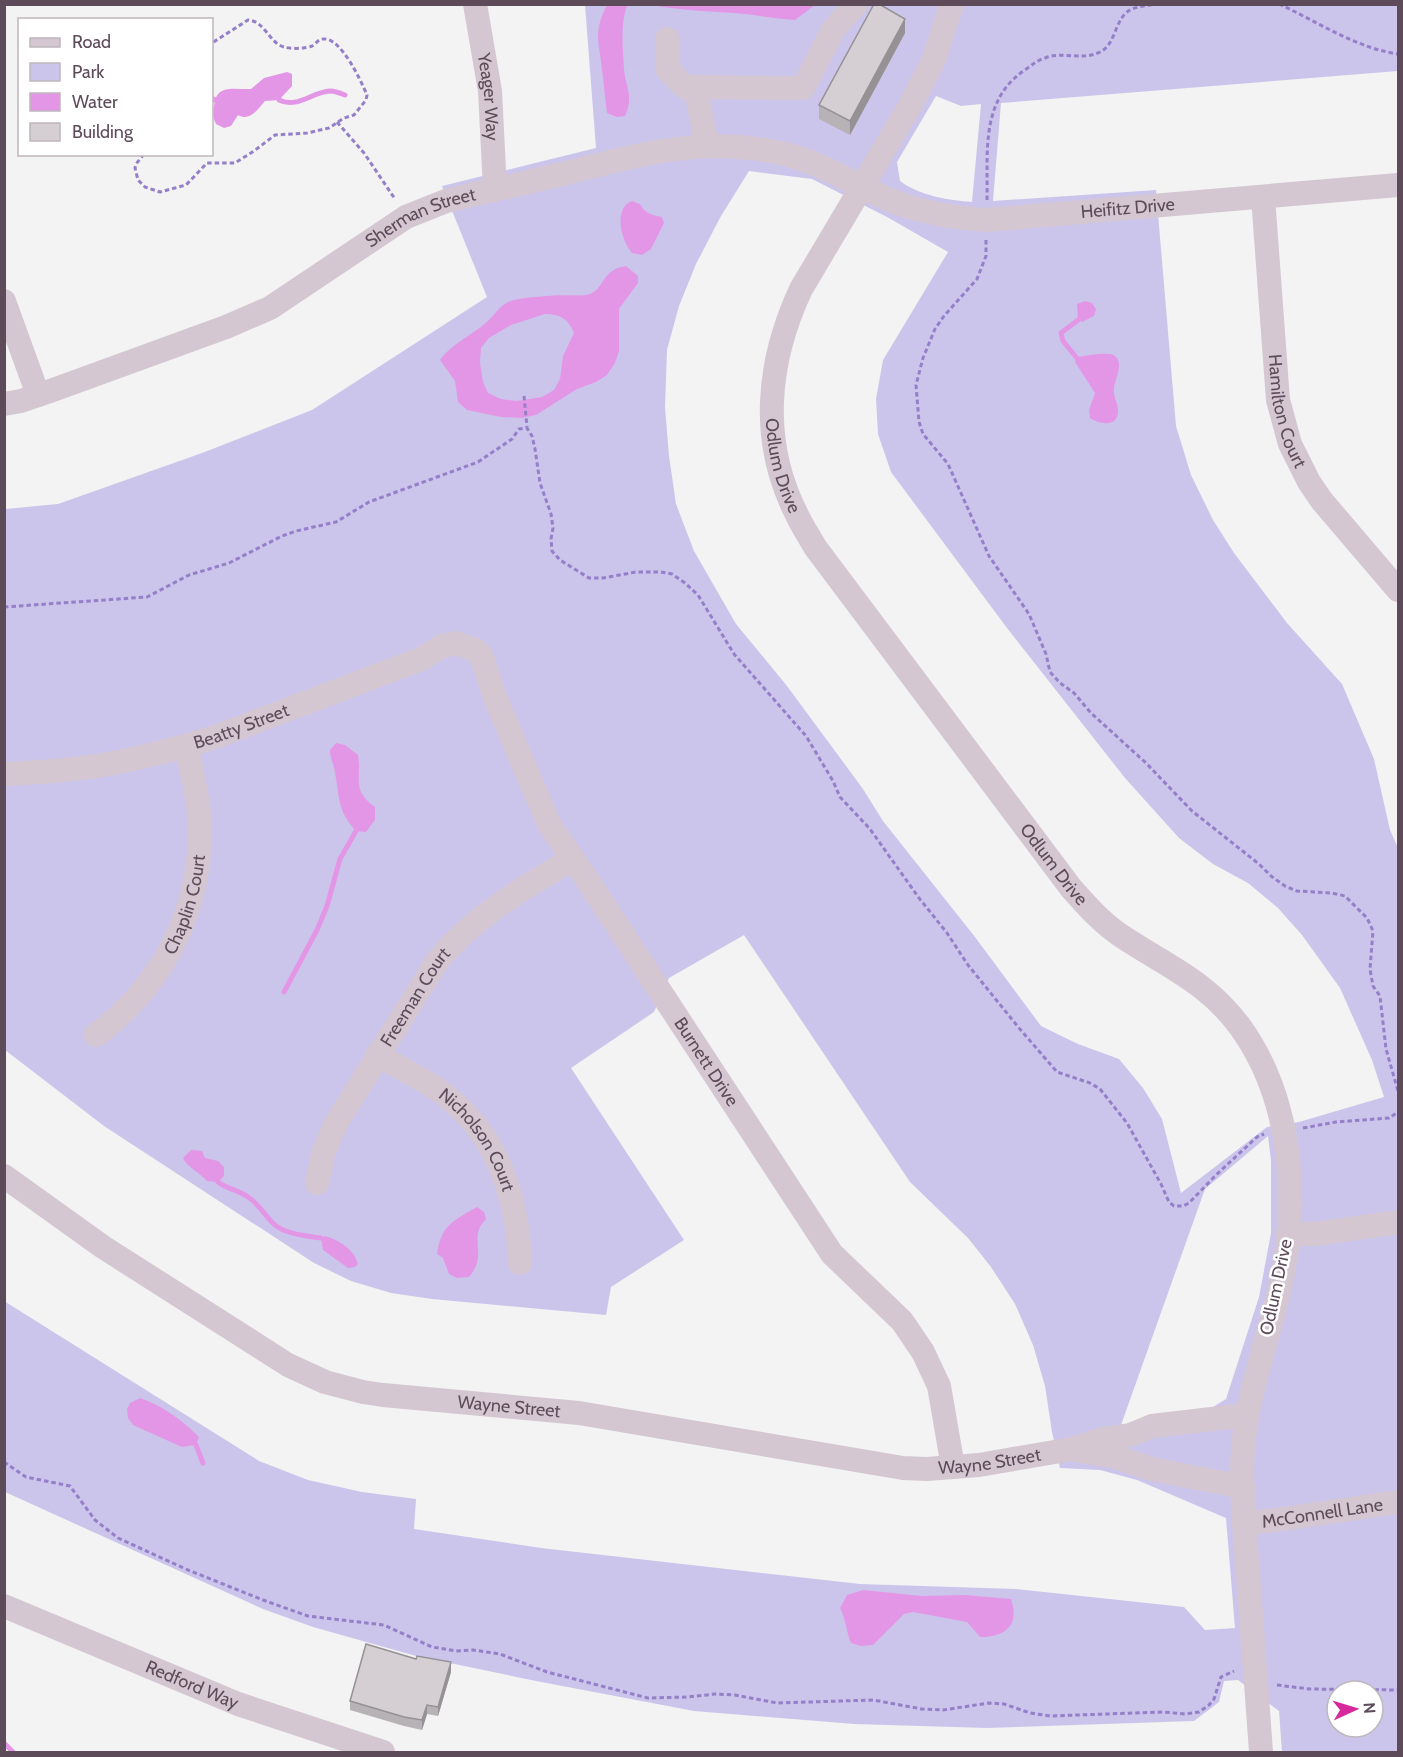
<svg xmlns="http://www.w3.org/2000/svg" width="1403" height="1757" viewBox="0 0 1403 1757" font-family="Cabin,sans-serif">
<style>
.green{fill:#cbc5ec;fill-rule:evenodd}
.water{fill:#e496e6;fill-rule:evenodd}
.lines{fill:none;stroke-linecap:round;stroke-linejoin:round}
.stream{stroke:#e496e6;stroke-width:5}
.path{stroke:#947fc8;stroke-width:3;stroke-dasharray:4.5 3;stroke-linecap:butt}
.minor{stroke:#d5c7d2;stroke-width:24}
.wall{fill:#b7b2b5}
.shaded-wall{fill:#959194}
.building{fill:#d5cfd3;stroke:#959194;stroke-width:1.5}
.labels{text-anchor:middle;stroke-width:5;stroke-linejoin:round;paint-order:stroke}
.street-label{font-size:18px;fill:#5d4b59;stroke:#fff}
</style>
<rect width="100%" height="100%" fill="#f2f3f2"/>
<path class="green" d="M585,5h813v66l-397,32 -8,98 163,-11 20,236 15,49 22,45 21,33 53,70 55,61 32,75 16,71 8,18v904h-116l-3,-41 -41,-31 -14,1 -5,21 -25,19 -207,7 -133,-4 -160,-13 -158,-30 -120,-25 -103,-29 -50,-18 -258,-117 -1,-191 255,160 49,19 54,12 54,7 -2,30 127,19 319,36 156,5 168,18 21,23 30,-2 -9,-110 -89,-38 -37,-10 -40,-2 -8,-36 -7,-46 -12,-41 -18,-41 -24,-37 -23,-29 -58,-56 -166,-247 -75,43 -15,34 -83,56 113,172 -73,47 -5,28 -174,-16 -41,-6 -40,-12 -37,-18 -210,-137 -99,-76v-541l53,-5 144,-51 110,-43 175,-113 -45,-111 154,-38zM936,96l25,10 20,-2 -9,98c-24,-2 -52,-6 -72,-21l-3,-19zM749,171l63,8 75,38 61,35 -65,108 -7,39 2,35 13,38 116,156 118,150 54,60 34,26 35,19 30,25 24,27 38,53 32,72 12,37 -85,25 -32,5 -86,66 -19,-74 -19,-31 -24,-29 -41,-15 -37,-18 -66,-89 -92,-116 -20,-32 -76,-103 -51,-62 -42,-73 -18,-47 -7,-48 -4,-49 2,-57 12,-44 17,-42 25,-48zM1268,1136l3,25v72l-12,64 -33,102 -13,8 -92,18 84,-236zM1337,1691h36v36h-36z"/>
<path class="water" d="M607,5h24l-4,1c-7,19 -4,43 -3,63 2,20 10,27 1,47l-8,1 -10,-4c-2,-15 -3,-29 -5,-43 -3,-29 -9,-38 5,-65z
M652,5l163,-1v1l-20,15c-17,-1 -33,-4 -50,-6 -31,-3 -63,-3 -93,-9z
M287,72l5,2v12l-13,14 -14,1c-7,8 -15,21 -27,14l-7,11 -7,2 -8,-4c-4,-9 -3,-13 -1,-23 3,-17 23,-11 36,-12l13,-11z
M632,201l8,3c4,9 12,11 22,13l2,6 -13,26 -9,6 -10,-2c-11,-12 -19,-45 0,-52z
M626,266l12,10v7l-19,26v42l-4,12 -8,12 -11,7 -19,7 -41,26 -15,3 -20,-1 -34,-7 -9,-8 -3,-21 -15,-21c12,-17 35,-26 50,-41 7,-7 11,-15 21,-18 12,-4 25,-4 37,-5 11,-2 33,1 42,-2 16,-7 11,-24 36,-28zM545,314c14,0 24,5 29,19l-11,23 -3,23 -6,11 -12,7 -25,4 -16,-2 -13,-6 -5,-11 -3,-19 1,-15 8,-10 22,-13z
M1085,301l7,2 4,6 -2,7 -12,6 -4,-2 -1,-16z
M1098,354c7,0 17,-2 20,6 4,10 -5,22 -4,32 0,6 4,12 4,19 0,17 -19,13 -28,7l-1,-8 6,-17 -20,-31 1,-5z
M336,743l9,2 13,10c4,25 -7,34 17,52v13l-9,12 -10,-1c-19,-21 -16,-32 -21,-58 -1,-9 -5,-14 -5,-23z
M191,1150l11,1 3,7 13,3 6,6v9l-6,6 -11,-1c-7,-8 -20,-14 -24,-23z
M477,1207l7,5 2,7c-19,19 3,35 -17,58l-12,1 -8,-4 -6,-16 -6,-4c4,-29 16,-33 40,-47z
M325,1236c14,4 29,13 33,28l-3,3 -7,1 -25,-18 -2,-12z
M140,1398c23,8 42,22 59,39l-3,8 -14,2 -49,-22 -5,-7 -1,-9 3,-6z
M863,1590l59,6 43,-1 46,4c9,27 -6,38 -31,38l-13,-15 -54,-10 -9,2 -31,31 -12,1 -10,-3c-5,-12 -5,-24 -11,-35l7,-13z"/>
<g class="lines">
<path class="stream" d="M212,98l3,2
M279,100c18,9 33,-8 51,-9 5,0 10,2 15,4
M1076,357l-13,-16 -2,-8 17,-13
M284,992l33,-62 10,-24 13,-47 16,-28
M218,1182c9,7 20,8 30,15 11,7 17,19 27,28 10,9 33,11 46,13
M196,1445l7,18
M4,1743l9,9"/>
<path class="path" d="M1279,4c39,18 77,44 119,50
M337,122l27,31 31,46
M144,154l-8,10 -1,4 3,12 7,7 15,5 26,-7 21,-22h28l19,-12 21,-16 32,-2 22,-5 15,-10 10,-3 12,-15 1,-5c-6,-14 -26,-58 -44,-56 -5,0 -7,5 -11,7 -7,3 -22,3 -28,1 -15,-4 -19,-26 -36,-27l-36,23
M987,200c1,-48 -7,-100 38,-130 7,-5 13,-10 20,-12 17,-7 38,3 55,-6 17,-8 14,-35 32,-43 7,-3 15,-3 22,-5
M986,240v16l-9,23 -33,37 -9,13 -12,29 -7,27 3,37 4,12 25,30 41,92 40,58 17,40 4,18 10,11 14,10 17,20 55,50 46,48 67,53 12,12 14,10 12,5 35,2 13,3 22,22 6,13 -3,38 3,17 7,10 6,53 12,42
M524,396l3,31
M4,607l143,-10 42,-22 40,-12 53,-27 14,-5 40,-9 33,-20 109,-40 34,-23 7,-10 8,-1 5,8 3,13 5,34 11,31 2,14 -2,11 1,12 8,9 29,18h14l33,-6h25l11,2 13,9 13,12 36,59 72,82 27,45 7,16 30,32 49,69 28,35 21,32 51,63 38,44 33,11 10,6 27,34 34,61 8,18 5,4h9l6,-3 27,-28 41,-38 7,-3
M1303,1128l33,-6 53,-4 9,-6
M4,1462l22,15 44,9 25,34 23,18 70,32 75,30 45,16 76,9 48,22 24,4 17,-1 27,4 47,18 101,26 40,-1 27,-3 20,1 42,8 96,-3 49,9 21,1 46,-7 15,1 26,9 20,3 113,-4 22,2 14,-2 10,-7 5,-6 7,-22 13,-6
M1277,1685l32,4 89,1"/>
<g class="minor">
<path id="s1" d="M475,4l15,87 5,99"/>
<path id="s2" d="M952,4l-18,55 -23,45 -110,185c-34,73 -42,152 -4,226 5,11 12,21 18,32l256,341c15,17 30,34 49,47 46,31 87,46 121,93 56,79 59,189 34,279 -12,48 -28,92 -32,141 -3,42 2,85 5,126 4,60 9,119 13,178"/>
<path d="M667,39l1,31 17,17 118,1 30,-58 23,-26"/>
<path d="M695,87l12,58"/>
<path id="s3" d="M1263,197l15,203 12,44 19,38 13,19 76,89"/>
<path d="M4,301l34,94"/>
<path id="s4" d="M4,404l17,-3 32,-11 173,-63 44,-19 136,-91 40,-16c40,-10 80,-18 120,-28 77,-19 134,-37 215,-20 38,9 69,29 104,45 33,14 66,20 102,22l411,-35"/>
<path id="s5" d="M4,774c21,-1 41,-2 61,-4 51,-5 102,-18 150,-33l206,-78 21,-13 14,-3 20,7 6,7 12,38 55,129 41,60 242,370 70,67 21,31 16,34 14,81"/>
<path id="s6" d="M96,1035c67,-50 105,-124 104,-208 -1,-27 -8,-55 -14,-81"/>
<path id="s7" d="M377,1055c23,13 47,24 68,40 53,41 73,104 75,168"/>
<path id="s8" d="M4,1176l99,71 185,118 37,17 38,10 20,3 196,18 324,55 24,1 52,-4 93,-16 31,-10 27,-4 22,-9 94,-11"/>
<path id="s9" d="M317,1183l6,-29 12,-29 103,-165c36,-44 85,-71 134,-101"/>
<path d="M1288,1234h27l83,-12"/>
<path d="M1074,1450l42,7 36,12 91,18"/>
<path id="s10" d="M1245,1523l24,-2 129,-19"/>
<path id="s11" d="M4,1606l234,98 145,48"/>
</g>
</g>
<path class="wall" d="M905,33l-55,102 -31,-16v-14z
M451,1672l-13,44 -11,-2 -5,16 -18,-4 -54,-16v-9z"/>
<path class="shaded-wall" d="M905,19v14l-55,102v-14z
M451,1662v10l-13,44v-9z
M427,1705v9l-5,16v-10z"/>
<path class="building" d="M874,4h5l26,15 -55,102 -31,-16z
M366,1644l50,15 1,-3 34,6 -13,45 -11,-2 -5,15 -18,-3 -54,-16z"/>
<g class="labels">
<g class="street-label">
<text dy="6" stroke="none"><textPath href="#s1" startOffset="94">Yeager Way</textPath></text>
<text dy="6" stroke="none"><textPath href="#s4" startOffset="1191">Heifitz Drive</textPath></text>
<text dy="6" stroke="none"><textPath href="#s4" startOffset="460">Sherman Street</textPath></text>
<text dy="6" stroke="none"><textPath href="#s3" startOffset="216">Hamilton Court</textPath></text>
<text dy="6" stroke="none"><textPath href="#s2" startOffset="506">Odlum Drive</textPath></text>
<text dy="6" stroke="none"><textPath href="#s5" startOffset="243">Beatty Street</textPath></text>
<text dy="6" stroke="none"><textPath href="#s2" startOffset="992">Odlum Drive</textPath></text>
<text dy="6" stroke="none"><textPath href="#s6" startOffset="162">Chaplin Court</textPath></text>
<text dy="6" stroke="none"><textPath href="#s9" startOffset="212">Freeman Court</textPath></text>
<text dy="6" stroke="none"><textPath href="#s5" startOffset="970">Burnett Drive</textPath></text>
<text dy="6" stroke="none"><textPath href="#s7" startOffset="135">Nicholson Court</textPath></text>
<text transform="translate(1276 1287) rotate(-78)" y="6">Odlum Drive</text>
<text dy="6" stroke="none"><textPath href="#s8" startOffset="568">Wayne Street</textPath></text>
<text dy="6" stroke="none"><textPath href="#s8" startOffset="1054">Wayne Street</textPath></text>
<text dy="6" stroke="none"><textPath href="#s10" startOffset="78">McConnell Lane</textPath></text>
<text dy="6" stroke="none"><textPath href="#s11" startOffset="204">Redford Way</textPath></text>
</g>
</g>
<rect width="1403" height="1757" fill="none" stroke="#5d4b59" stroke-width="12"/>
<rect x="18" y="18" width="195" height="138" fill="#ffffff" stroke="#beb7bd" stroke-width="1.5"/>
<rect x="30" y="38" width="30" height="9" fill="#d5c7d2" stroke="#beb7bd" stroke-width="1.5"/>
<text x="72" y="48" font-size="18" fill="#5d4b59">Road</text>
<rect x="30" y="63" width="30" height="18" fill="#cbc5ec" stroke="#beb7bd" stroke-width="1.5"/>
<text x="72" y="78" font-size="18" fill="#5d4b59">Park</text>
<rect x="30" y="93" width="30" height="18" fill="#e496e6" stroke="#beb7bd" stroke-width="1.5"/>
<text x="72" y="108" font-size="18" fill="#5d4b59">Water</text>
<rect x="30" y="123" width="30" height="18" fill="#d5cfd3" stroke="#beb7bd" stroke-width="1.5"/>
<text x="72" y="138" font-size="18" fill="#5d4b59">Building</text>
<g transform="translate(1355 1709) rotate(86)"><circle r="28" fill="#ffffff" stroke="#beb7bd" stroke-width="1.5"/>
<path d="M0-4.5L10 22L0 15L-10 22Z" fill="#d6299c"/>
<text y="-9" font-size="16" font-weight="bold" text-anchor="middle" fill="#5d4b59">N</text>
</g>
</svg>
